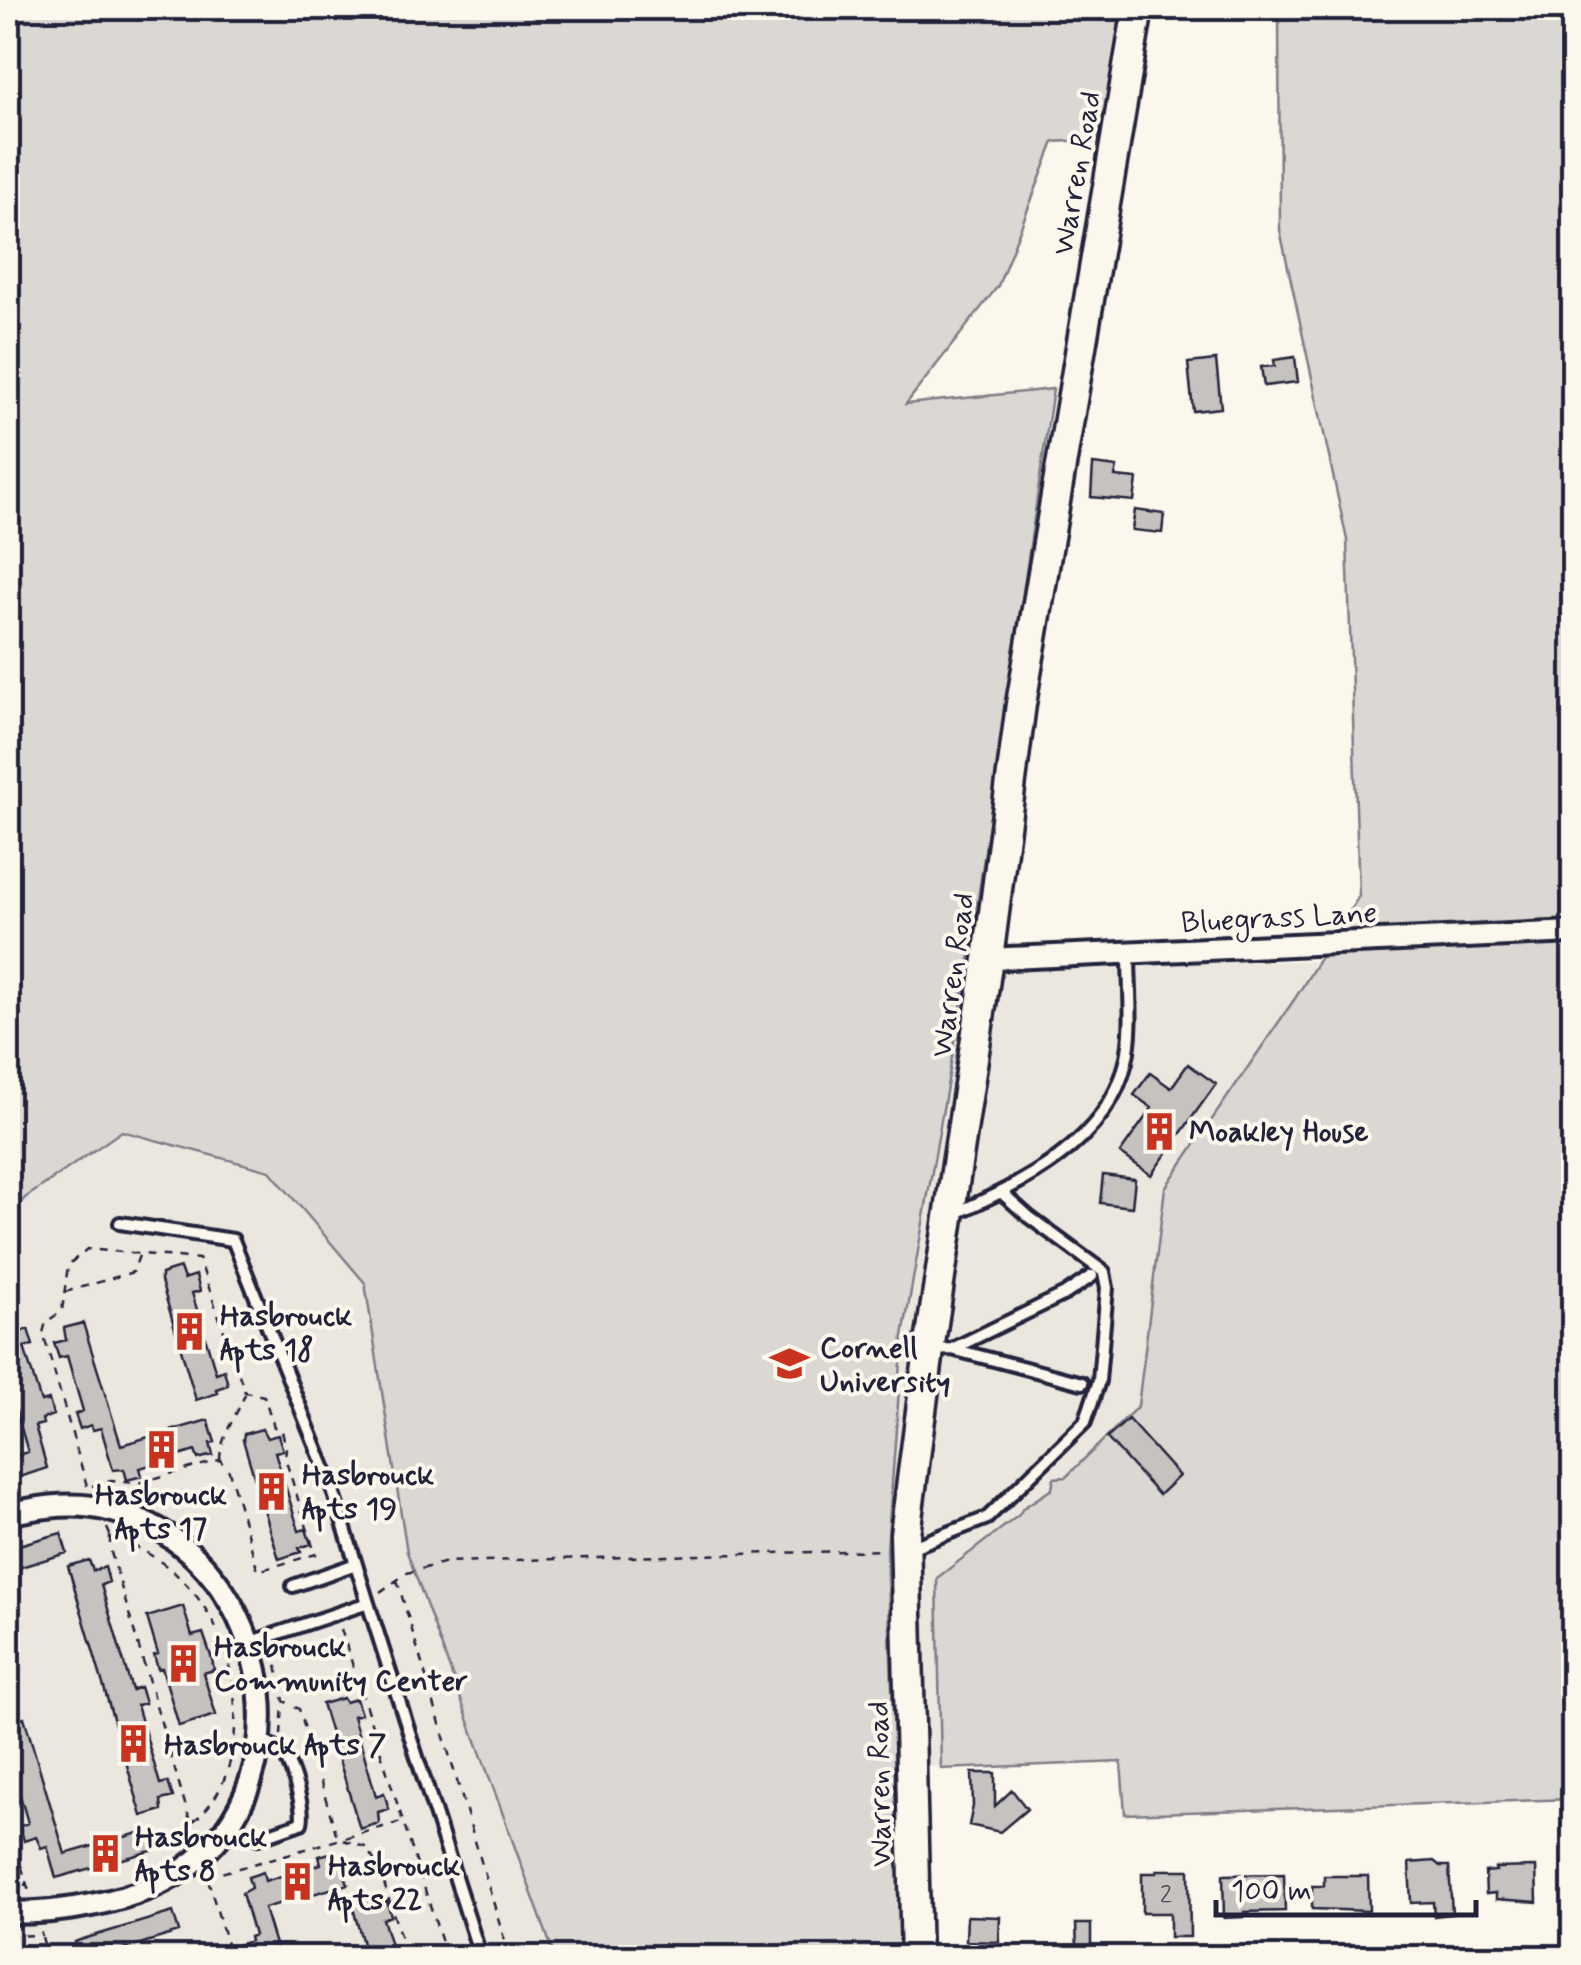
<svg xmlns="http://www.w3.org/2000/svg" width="1581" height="1965" viewBox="0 0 1581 1965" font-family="Mynerve,sans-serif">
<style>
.built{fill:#ebe7df}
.green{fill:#dbd8d3;stroke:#7e7d87;stroke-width:2.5}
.building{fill:#c6c2c0;stroke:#22223b;stroke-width:2.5}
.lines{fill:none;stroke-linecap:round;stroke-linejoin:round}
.lane-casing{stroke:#22223b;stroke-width:18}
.street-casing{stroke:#22223b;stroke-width:28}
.secondary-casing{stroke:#22223b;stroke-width:35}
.path{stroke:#22223b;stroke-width:2.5;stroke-dasharray:8 8;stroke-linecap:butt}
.lane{stroke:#fbf7ec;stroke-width:10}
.street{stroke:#fbf7ec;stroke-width:20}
.secondary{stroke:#fbf7ec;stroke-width:28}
.labels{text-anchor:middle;stroke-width:8;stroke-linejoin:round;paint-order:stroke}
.number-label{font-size:25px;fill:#4b4a5c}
.street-label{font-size:30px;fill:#22223b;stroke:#fbf7ec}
.poi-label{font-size:30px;font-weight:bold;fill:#22223b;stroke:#fbf7ec;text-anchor:start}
</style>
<rect width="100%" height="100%" fill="#fbf7ec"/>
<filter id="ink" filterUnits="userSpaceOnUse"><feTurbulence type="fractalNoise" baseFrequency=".01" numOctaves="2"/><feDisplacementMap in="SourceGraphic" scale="20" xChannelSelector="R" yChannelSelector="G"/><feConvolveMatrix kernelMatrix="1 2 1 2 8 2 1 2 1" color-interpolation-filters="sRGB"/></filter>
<g filter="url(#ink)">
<path class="built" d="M1279,8h294v1791l-448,15 -4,-52 -225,6 6,189h-894v-1464l600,37 445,-141 -85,577 350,-5 41,-65 -12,-356 -67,-310z"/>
<path class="green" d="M8,8h1115l-24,131 -45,3 -56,144 -92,118 147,-15 -85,578 -65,369 -16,214 15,407h-347l-148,-405 -42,-269 -95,-112 -148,-40 -97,67 -17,19z
M1279,8h289l6,14 -1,1777 -448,15 -4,-52 -180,7 -4,-191 82,-63 4,-7 29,-19 2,-11 12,-1 72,-71 27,-218 131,-191 63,-101 -12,-356 -67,-310z"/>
<path class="building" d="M1295,357l3,25 -34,4 -3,-19 14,-1 -1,-6z
M1216,360l5,48 -28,3 -5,-48z
M1093,464l24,3 -2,10 22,2 -3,22 -43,-4z
M1135,510l29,4 -2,19 -30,-3z
M1188,1064l28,20 -65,91 -31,-22 32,-45 -18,-13 16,-22 21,15z
M1103,1175l32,4 -3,28 -32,-4z
M180,1268l4,11 12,-4 4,16 -8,2 24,80 8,-3 4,15 -12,4 2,4 -22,7 -35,-119v-7z
M83,1323l38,122 87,-25 7,22 -5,1 3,12 -15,4 -3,-8 -55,17 2,8 -15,4 -3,-11 -11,1 -12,-42 -8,2 -2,-5 -11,4 -5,-15 8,-3 -16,-55 -8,2 -5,-15 12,-3 -2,-12z
M28,1329l5,16 -9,2 17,55 8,-2 4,15 -11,4 1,5 -8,2 12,42 -39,13v-23l20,-6 -20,-69v-47z
M1128,1419l51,57 -20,19 -52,-57z
M262,1429l5,9 11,-3 5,15 -8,2 24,79 7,-2 5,15 -12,4 2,4 -22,7 -36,-119 1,-6z
M61,1533l6,20 -59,18v-23z
M89,1560l4,11 12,-4 4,15 -8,3 31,105 8,-3 5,16 -8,2 23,79 8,-2 5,15 -12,3 1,10 -20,6 -74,-250z
M183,1606l9,30 11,-3 9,26 2,11 -11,3 13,42 -37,11 -17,-58 -4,1 -4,-14 4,-1 -11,-37z
M343,1698l2,4 11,-3 5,15 -8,2 23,80 8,-3 5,16 -11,3 1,11 -19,6 -38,-125z
M24,1717l41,137 84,-24 6,20 -99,28 -9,-32 -6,2 -5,-11 -12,4 -4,-15 8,-3 -20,-69v-32z
M972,1773h23v33l17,-16 15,19 -27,23 -31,-7 4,-19z
M333,1852l4,11 4,-1 7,22 -84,24 15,50h-70l-1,-4 42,-13 -1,-4 5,-2 -12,-42 9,-5 -3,-11 15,-5 2,9 56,-17 -2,-8z
M1434,1861l6,5h9l3,48 -18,2 -1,-14 -22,1 -2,-40z
M1536,1867l1,35 -41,-3v-6l-10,1 -1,-22 11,-1 -1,-3z
M1157,1870h32l1,67h-20v-24h-28v-40h15z
M1284,1874l1,37 -41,1v5l-20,1 -1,-43z
M1324,1876h44l1,35 -57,-2v-23h12z
M371,1895l5,9 11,-3 4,15 -8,3 12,39h-28l-16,-57z
M173,1912l6,20 -85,26h-14l-5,-16 5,-2z
M967,1916l33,1 -1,25 -33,-1z
M1076,1924h15v24h-14z"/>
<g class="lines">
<defs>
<path id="lane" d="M954,1214c69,-31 153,-71 172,-152 8,-34 3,-72 3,-107
M120,1223l113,17 98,244 37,119
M952,1349l130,34
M931,1350l21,-1 113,-55 27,-18
M910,1548l77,-30 98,-96 14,-41 8,-93 -3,-16 -75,-55 -28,-25
M293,1586l63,-22
M249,1643l119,-40 113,355
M229,1824l29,14 43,-15c4,-13 -9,-60 -20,-71 -6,-5 -14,-9 -21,-13"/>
<path id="street" d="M988,959l586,-27
M8,1514c35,-8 69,-13 105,-3 153,39 205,267 70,359 -46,32 -120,43 -175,43"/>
<path id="secondary" d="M916,1958l-11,-424 24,-184 59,-391 33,-255 117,-696"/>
</defs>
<use href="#lane" class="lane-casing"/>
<use href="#street" class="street-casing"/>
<use href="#secondary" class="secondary-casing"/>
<path class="path" d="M65,1292l68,-20 7,-19
M220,1460c0,-24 17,-44 25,-66
M87,1486l-44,-153 3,-11 16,-11 6,-46 19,-16 112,10 46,133 19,4 10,31 8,4 4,17 -1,10 30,95
M92,1486l19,-5 27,2 82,-23 9,11 29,100 58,-17 2,6
M107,1528l3,7c39,15 74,39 96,75 37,58 46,168 -15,213l2,9
M110,1536v13l80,272
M397,1580l113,378
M380,1592l27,-19 39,-11 438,-12
M341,1629l106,329
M274,1650l10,51 15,8 39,131
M281,1735l2,-32
M8,1820l19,65
M343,1840l22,7 14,20 28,91
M207,1877l194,-55
M208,1880l23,78
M8,1882l19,3 4,10
M8,1936l33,-1v-3
M42,1937l6,21"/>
<use href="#lane" class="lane"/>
<use href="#street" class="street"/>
<use href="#secondary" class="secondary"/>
</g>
</g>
<defs>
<symbol id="building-bare" viewBox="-9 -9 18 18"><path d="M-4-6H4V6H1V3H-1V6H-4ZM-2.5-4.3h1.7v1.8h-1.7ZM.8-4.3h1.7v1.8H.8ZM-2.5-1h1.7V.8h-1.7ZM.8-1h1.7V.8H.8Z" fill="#c8321e" stroke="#fbf7ec" stroke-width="2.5" paint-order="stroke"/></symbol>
<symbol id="university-bare" viewBox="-9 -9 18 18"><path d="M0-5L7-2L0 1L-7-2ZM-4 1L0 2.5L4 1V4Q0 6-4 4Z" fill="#c8321e" stroke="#fbf7ec" stroke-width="2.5" paint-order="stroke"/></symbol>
</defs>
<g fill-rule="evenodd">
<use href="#building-bare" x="1132" y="1104" width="55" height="55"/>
<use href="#building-bare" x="162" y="1304" width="55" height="55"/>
<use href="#university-bare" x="762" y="1336" width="55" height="55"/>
<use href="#building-bare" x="134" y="1422" width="55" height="55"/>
<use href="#building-bare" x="244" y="1464" width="55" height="55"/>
<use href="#building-bare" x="156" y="1636" width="55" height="55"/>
<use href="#building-bare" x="106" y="1716" width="55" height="55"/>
<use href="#building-bare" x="78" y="1826" width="55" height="55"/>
<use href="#building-bare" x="270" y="1854" width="55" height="55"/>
</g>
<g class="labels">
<g class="number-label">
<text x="1166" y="1902">2</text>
</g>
<g class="street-label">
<text transform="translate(1076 173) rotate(-80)" y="10">Warren Road</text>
<text transform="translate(1279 917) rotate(-3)" y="10">Bluegrass Lane</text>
<text transform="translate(952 975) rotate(-82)" y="10">Warren Road</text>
<text transform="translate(879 1784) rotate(-91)" y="10">Warren Road</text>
</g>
<g class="poi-label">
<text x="1189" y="1141">Moakley House</text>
<text x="220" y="1325">Hasbrouck<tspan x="220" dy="34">Apts 18</tspan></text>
<text x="820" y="1357">Cornell<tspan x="820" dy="34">University</tspan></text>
<text x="302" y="1484">Hasbrouck<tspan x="302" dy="34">Apts 19</tspan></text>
<text x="161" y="1504" text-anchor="middle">Hasbrouck<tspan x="161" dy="34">Apts 17</tspan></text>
<text x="214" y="1656">Hasbrouck<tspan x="214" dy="34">Community Center</tspan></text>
<text x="164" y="1754">Hasbrouck Apts 7</text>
<text x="135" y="1846">Hasbrouck<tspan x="135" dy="34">Apts 8</tspan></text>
<text x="328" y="1875">Hasbrouck<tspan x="328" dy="34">Apts 22</tspan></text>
</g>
</g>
<rect width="1581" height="1965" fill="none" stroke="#fbf7ec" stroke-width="40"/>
<rect x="20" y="20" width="1541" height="1925" fill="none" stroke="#22223b" stroke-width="4" filter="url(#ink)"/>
<path d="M1216 1900v15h260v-15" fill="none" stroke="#22223b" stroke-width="5"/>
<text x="1231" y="1900" font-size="30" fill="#22223b" stroke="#fbf7ec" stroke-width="8" paint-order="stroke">100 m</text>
</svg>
